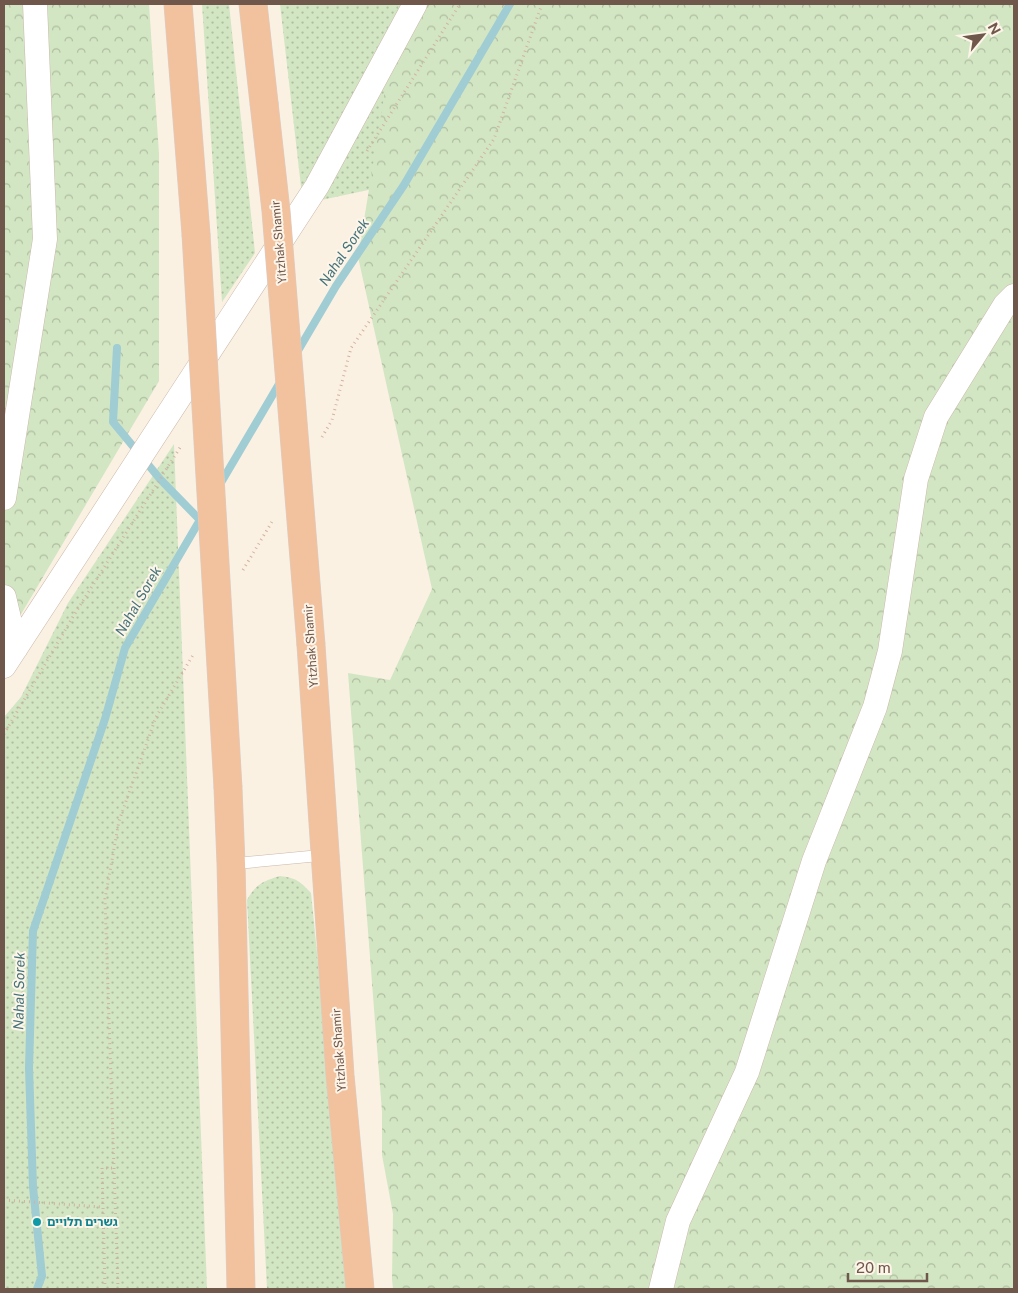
<svg xmlns="http://www.w3.org/2000/svg" width="1018" height="1293" viewBox="0 0 1018 1293" font-family="'Public Sans','Noto Sans Hebrew',sans-serif">
<style>
.grass{fill:url(#grass-dots)}
.forest{fill:url(#forest-crowns)}
.lines{fill:none;stroke-linecap:round;stroke-linejoin:round}
.stream{stroke:#a0ccd3;stroke-width:8}
.service-casing{stroke:#cab8aa;stroke-width:12}
.minor-casing{stroke:#cab8aa;stroke-width:25}
.trunk-casing{stroke:#d7d0cd;stroke-width:29}
.path{stroke:#d2b2a0;stroke-width:3;stroke-dasharray:1 4;stroke-linecap:butt}
.service{stroke:#fff;stroke-width:11}
.minor{stroke:#fff;stroke-width:24}
.trunk{stroke:#f2c29f;stroke-width:28}
.trunk-bridge-casing{stroke:#d7d0cd;stroke-width:29;stroke-linecap:butt}
.trunk-bridge{stroke:#f2c29f;stroke-width:28}
.culture-dot{fill:#0f9aa8;stroke:#fef5e9;stroke-width:2}
.labels{text-anchor:middle;stroke-width:4;stroke-linejoin:round;paint-order:stroke}
.street-label{font-size:12px;fill:#70574b;stroke:#fef5e9}
.culture-label{font-size:12px;font-weight:bold;fill:#0d838f;stroke:#fef5e9;text-anchor:start}
.water-label{font-size:14px;font-style:italic;fill:#43737b;stroke:#fef5e9}
</style>
<defs>
<pattern id="grass-dots" width="8" height="8" patternUnits="userSpaceOnUse" patternTransform="scale(1.25)"><rect width="8" height="8" fill="#d2e6c3"/><path d="M2 2h.1M6 6h.1" fill="none" stroke="#afbda0" stroke-width="1.8" stroke-linecap="round"/></pattern>
<pattern id="forest-crowns" width="20" height="18" patternUnits="userSpaceOnUse" patternTransform="scale(1.25)"><rect width="20" height="18" fill="#d2e6c3"/><path d="M2 6a3 3 0 1 1 6 0M12 15a3 3 0 1 1 6 0" fill="none" stroke="#afbda0"/></pattern>
</defs>
<rect width="100%" height="100%" fill="#faf1e3"/>
<path class="grass" d="M202,4h27l26,249 -33,49z
M280,4h144l-28,180 -93,20z
M174,444l33,845h-203v-572l17,-20 47,-94z
M280,876c16,2 20,5 31,17l40,396h-84l-20,-389c9,-16 16,-19 33,-24z"/>
<path class="forest" d="M4,4h145l10,150v227l-155,262z
M399,4h615v1285h-621l-1,-10 1,-65 -11,-59v-43l-34,-439 42,7 42,-91 -74,-332z"/>
<g class="lines">
<path class="stream" d="M117,348l-4,74 47,57 40,41
M296,354l40,-68 68,-101 106,-181
M219,486l63,-107
M37,1289l5,-13 -9,-89 -4,-119 4,-137 72,-212 20,-71 79,-135"/>
<defs>
<path id="service" d="M231,864l94,-9"/>
<path id="minor" d="M4,498l41,-259 -10,-235
M4,597l12,51
M4,666l313,-480 98,-182
M661,1289l17,-68 69,-149 67,-211 61,-154 15,-56 26,-172 20,-62 69,-112 9,-9"/>
<path id="trunk" d="M178,4l18,230
M253,4l11,99
M311,645l29,430 20,214
M228,788l3,76 10,425"/>
</defs>
<use href="#service" class="service-casing"/>
<use href="#minor" class="minor-casing"/>
<use href="#trunk" class="trunk-casing"/>
<path class="path" d="M367,151l93,-147
M322,437l10,-17 19,-72 143,-209 48,-135
M243,570l30,-50
M4,734l70,-119 107,-169
M4,1200l98,7
M105,1289l-3,-121h12
M118,1289l-13,-390 14,-78 37,-104 37,-62"/>
<use href="#service" class="service"/>
<use href="#minor" class="minor"/>
<use href="#trunk" class="trunk"/>
<defs>
<path id="trunk-bridge" d="M264,103l12,108 35,434
M196,234l32,554"/>
</defs>
<use href="#trunk-bridge" class="trunk-bridge-casing"/>
<use href="#trunk-bridge" class="trunk-bridge"/>
</g>
<circle class="culture-dot" cx="37" cy="1222" r="5"/>
<g class="labels">
<g class="street-label">
<text transform="translate(279 242) rotate(-95)" y="4">Yitzhak Shamir</text>
<text transform="translate(311 646) rotate(-94)" y="4">Yitzhak Shamir</text>
<text transform="translate(339 1050) rotate(-94)" y="4">Yitzhak Shamir</text>
</g>
<g class="culture-label">
<text x="47" y="1226">גשרים תלויים</text>
</g>
<g class="water-label">
<text transform="translate(344 252) rotate(-56)" y="5">Nahal Sorek</text>
<text transform="translate(138 601) rotate(-60)" y="5">Nahal Sorek</text>
<text transform="translate(19 991) rotate(-89)" y="5">Nahal Sorek</text>
</g>
</g>
<rect width="1018" height="1293" fill="none" stroke="#70574b" stroke-width="10"/>
<g transform="translate(983 35) rotate(61)" stroke="#fef5e9" stroke-width="4" paint-order="stroke">
<path d="M0-4L9 19L0 12L-9 19Z" fill="#70574b"/>
<text y="-8" font-size="14" font-weight="bold" text-anchor="middle" fill="#70574b">N</text>
</g>
<path d="M848 1273v8h79v-8" fill="none" stroke="#70574b" stroke-width="2.5"/>
<text x="856" y="1273" font-size="15" fill="#70574b" stroke="#fef5e9" stroke-width="4" paint-order="stroke">20 m</text>
</svg>
